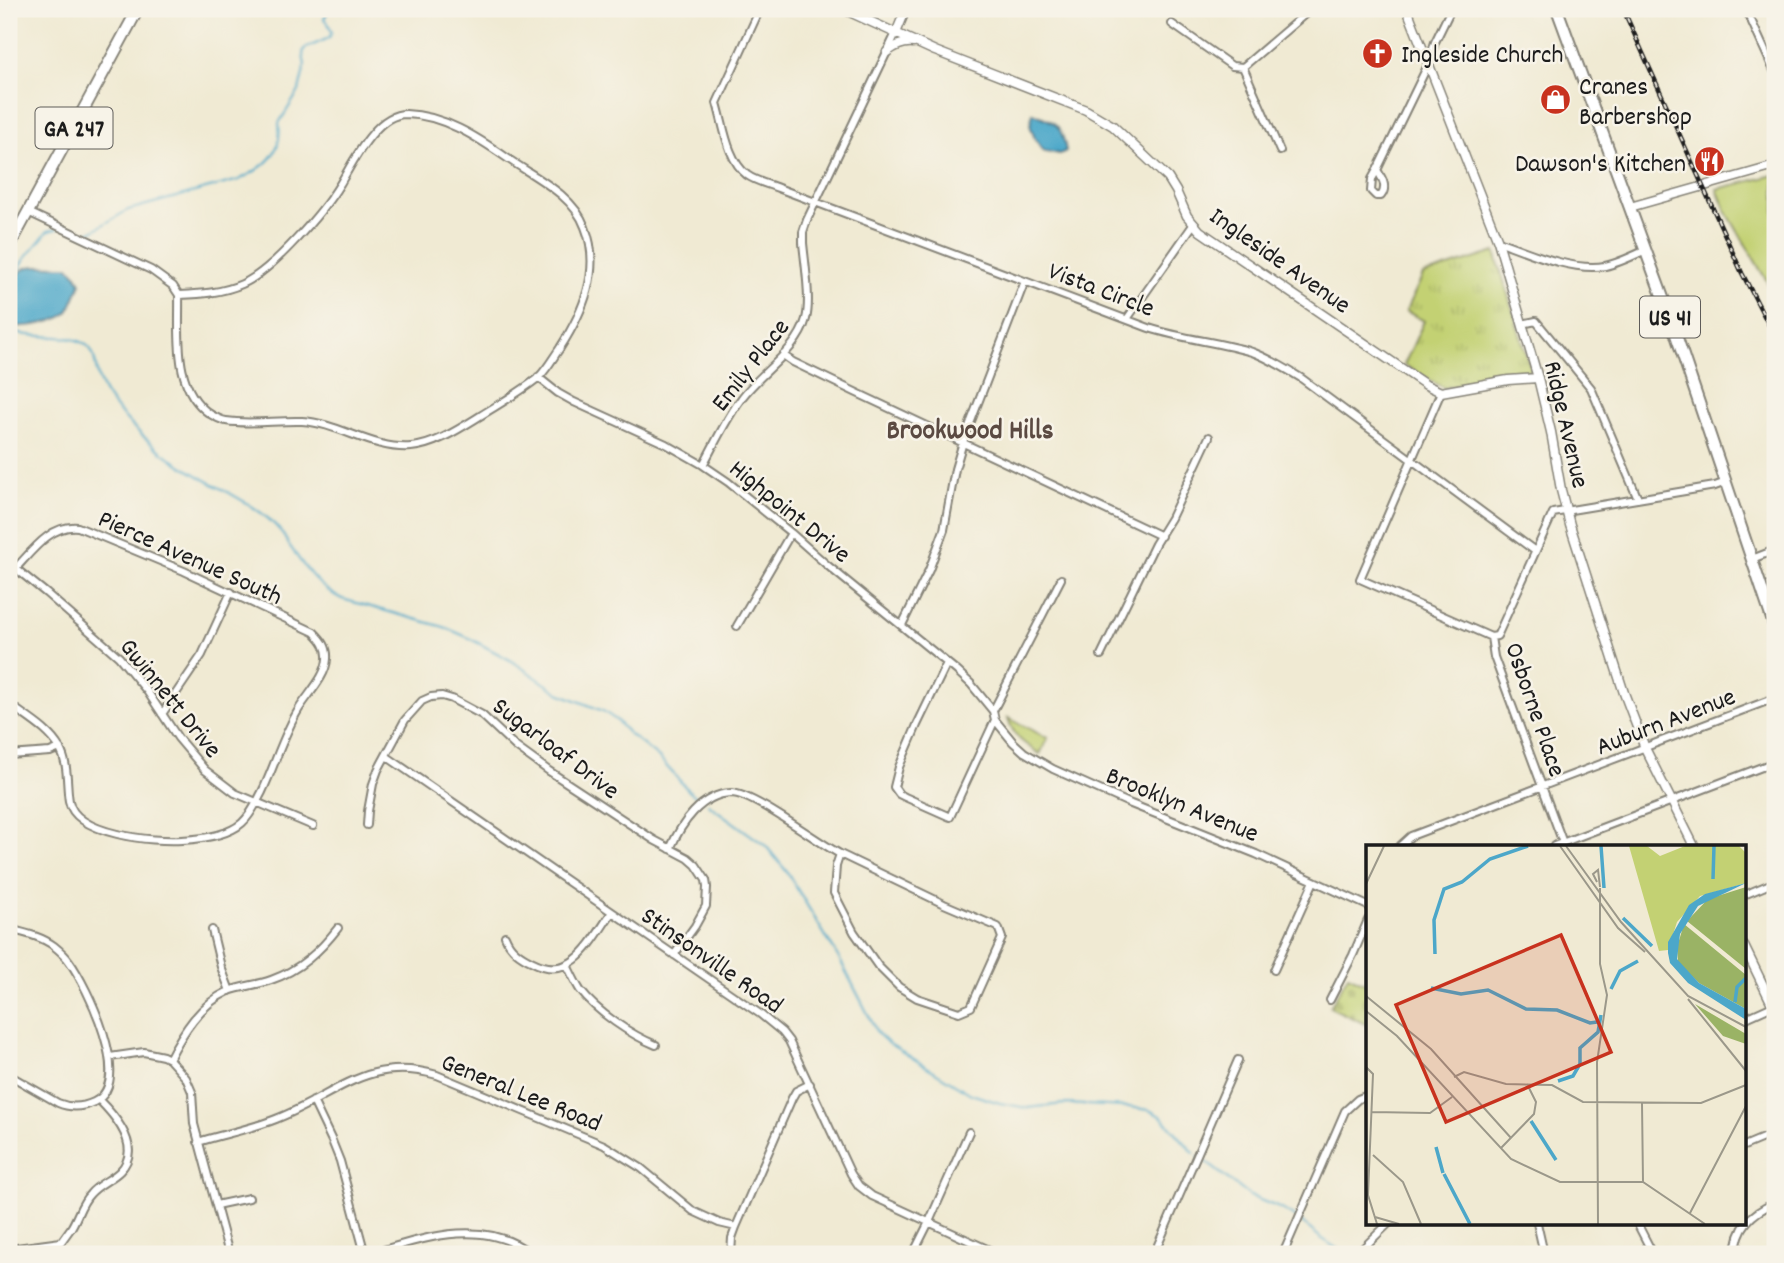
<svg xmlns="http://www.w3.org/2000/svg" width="1784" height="1263" viewBox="0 0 1784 1263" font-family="Dekko,sans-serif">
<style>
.grass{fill:#c3d173;stroke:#707648;stroke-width:2}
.cemetery{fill:url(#cemetery-stones);stroke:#707648;stroke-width:2}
.park{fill:url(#park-tufts);stroke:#707648;stroke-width:2}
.water{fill:#4ca7c9;stroke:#346272;stroke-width:2}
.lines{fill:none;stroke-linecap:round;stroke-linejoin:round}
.stream{stroke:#4ca7c9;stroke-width:2}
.minor-casing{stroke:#868378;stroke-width:10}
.tertiary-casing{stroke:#868378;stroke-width:11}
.primary-casing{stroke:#868378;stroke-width:14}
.minor{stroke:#fff;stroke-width:6}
.tertiary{stroke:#fff;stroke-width:8}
.primary{stroke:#fff;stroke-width:10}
.rail-casing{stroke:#1c1c1c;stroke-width:4.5}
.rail{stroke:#f7f3e8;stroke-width:2;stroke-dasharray:5;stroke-linecap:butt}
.labels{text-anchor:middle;stroke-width:5;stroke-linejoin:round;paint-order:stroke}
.shield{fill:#f7f3e8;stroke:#5e5c59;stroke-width:2}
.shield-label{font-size:24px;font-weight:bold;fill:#1c1c1c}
.poi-label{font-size:26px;fill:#1c1c1c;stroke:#f7f3e8;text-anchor:start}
.street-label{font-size:26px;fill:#1c1c1c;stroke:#f7f3e8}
.neighbourhood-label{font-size:28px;font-weight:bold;fill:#5b4a42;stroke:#f7f3e8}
.inset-river{fill:none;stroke:#4ca7c9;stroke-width:3.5}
.inset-road{fill:none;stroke:#9b988a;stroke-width:2}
.view{fill:#c8321e;fill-opacity:0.15;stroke:#c8321e;stroke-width:3.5}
.inset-edge{fill:none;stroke:#1c1c1c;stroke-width:3.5}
</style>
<defs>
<pattern id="cemetery-stones" width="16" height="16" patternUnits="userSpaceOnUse" patternTransform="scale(1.75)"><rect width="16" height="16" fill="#c3d173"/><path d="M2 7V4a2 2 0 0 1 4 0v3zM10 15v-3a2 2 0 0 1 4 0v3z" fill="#a7b363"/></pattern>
<pattern id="park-tufts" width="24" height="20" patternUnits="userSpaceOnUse" patternTransform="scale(1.75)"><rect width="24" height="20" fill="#c3d173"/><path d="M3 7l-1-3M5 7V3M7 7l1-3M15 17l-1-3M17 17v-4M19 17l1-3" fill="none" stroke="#a7b363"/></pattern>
</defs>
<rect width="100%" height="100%" fill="#f7f3e8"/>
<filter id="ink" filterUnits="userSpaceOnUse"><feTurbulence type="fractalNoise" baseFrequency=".0143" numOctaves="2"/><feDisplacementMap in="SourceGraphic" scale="14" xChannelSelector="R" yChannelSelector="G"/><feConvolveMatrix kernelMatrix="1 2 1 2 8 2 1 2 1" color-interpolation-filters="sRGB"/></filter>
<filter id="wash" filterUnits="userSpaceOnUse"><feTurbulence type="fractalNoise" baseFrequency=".00686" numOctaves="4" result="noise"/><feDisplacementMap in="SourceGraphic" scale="28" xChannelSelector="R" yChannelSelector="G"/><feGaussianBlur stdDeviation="1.57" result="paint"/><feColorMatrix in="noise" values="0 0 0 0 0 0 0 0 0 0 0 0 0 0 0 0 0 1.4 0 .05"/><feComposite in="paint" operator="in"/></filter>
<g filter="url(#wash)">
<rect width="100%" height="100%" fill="#f0ead3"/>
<path class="grass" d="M1775,175v120l-49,-84 -9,-22z"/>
<path class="cemetery" d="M1348,975l19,9v41l-37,-18z"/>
<path class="park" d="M1495,252l36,118 -87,18 -40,-23 20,-44 -18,-10 17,-36z
M1008,718l40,20 -8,16c-17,-11 -26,-16 -32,-36z"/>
<path class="water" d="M1033,113c23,9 29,12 33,38l-6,3 -16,-3 -9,-12 -5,-14z
M68,266l9,9 4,8c-4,9 -7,19 -12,27 -7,12 -39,17 -53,16 -2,-3 -5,-6 -6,-9 -4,-13 4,-46 18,-50 13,-2 28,-1 40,-1z"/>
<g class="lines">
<path class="stream" d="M79,233l7,1 8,-4 34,-20 111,-30c26,-13 44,-26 40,-57l20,-32 6,-26 -2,-10 1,-6 25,-11 3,-6 -4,-9 -4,-4 4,-8 17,-2
M9,296l5,-20 13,-20 21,-25 9,-2
M9,315l3,17 -3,13
M12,332c21,7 56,1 73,12 13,8 9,26 15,39 5,13 14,24 24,34 24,27 57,50 89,67 22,12 44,23 62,41 5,5 9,11 12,17 16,23 29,45 55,57l102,28 23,10 45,24 47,32 44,18 13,9 12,13 31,25 31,34 13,9
M708,804l58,42 21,26 53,88 29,56 8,17 11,10 83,51 29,9 27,5 37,-4 65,3 20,3 13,7 32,36
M1198,1156l52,40 32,13 14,9
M1301,1222l20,16 24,16"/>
</g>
</g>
<g filter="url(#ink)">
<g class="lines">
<defs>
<path id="minor" d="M760,9l-43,94c7,23 10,56 30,72 8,6 21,9 31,13l371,140c34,11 69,14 103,24 17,6 33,16 49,26l234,173
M1746,9l29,64
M1172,24l60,42 11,1 37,84
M1243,67l68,-58
M1377,170c5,8 11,17 4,26h-5l-5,-5 1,-12 5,-9 51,-105 7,-23 16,-33
M28,212l123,58 22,16 6,9c21,-1 43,-2 63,-11 30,-13 81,-72 98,-100 10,-17 19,-35 32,-50 9,-11 20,-20 34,-20 37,1 71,23 101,44 27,19 66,36 78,69 17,43 -2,85 -25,121 -7,10 -13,21 -21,29 -18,15 -40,27 -59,39 -21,13 -45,29 -69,31 -38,3 -72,-24 -109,-26 -25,-1 -51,4 -76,0 -6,-1 -11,-4 -16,-7 -38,-26 -30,-79 -31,-119
M1498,241c30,11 75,31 107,25 14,-3 28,-10 41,-16
M1127,319l66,-94
M1522,324l14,-3 55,67 47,111
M783,355l10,7 62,30 306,144
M538,377l20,16 16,9 92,42 37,21 25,17 63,51 36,32 130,106 14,13 22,27
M1441,392l-81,187 131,58 3,20 69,186
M703,465c12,-22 23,-46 38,-66 19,-27 56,-47 65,-80 5,-18 -1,-55 -3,-76v-11l4,-12 89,-187
M1752,559l23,-9
M9,563l37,30 73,64 28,34 31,47 27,32 30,23 78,33
M902,625l27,-55 15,-40 11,-61 8,-27 62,-161
M737,626l54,-93
M1491,637l6,-1 2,-4 54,-119 162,-27 11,-4
M1101,655l54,-111 16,-26 38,-81
M947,663l-30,62 -18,42 -5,20 5,7 6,3 45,20 45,-97 -2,-9 68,-132
M9,704c17,13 41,26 51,45 9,16 6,35 9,52 6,34 85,41 113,39 20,-1 45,-4 60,-17 10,-9 14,-20 20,-31 13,-27 21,-57 37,-83 9,-15 27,-32 28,-50 1,-12 -5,-19 -13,-27l-130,-61 -106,-44c-27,-3 -46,24 -62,41
M162,714l40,-59 29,-63
M995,720l18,22 11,10 29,17 78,35 125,50 112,52
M9,755l41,-3 10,-4
M386,756l374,258 22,18 7,9 62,133 8,12 13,10 126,58
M367,825l1,-14 5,-27 5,-14 27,-50 17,-19 9,-4 11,-1 10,3 30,16 34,32 33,24 105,69 34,18 8,7 10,15 1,7 -1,19 -11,20 -21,29
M1400,846l11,-10 364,-138
M1554,846l221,-84
M670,849c11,-25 31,-55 61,-56 22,0 86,49 109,61
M840,854l104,50 54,23 4,11 -31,69 -12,5 -42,-14 -18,-11 -21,-21 -24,-34 -20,-39 2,-27z
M1744,895l31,-13
M9,929c15,4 32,7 45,17 5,4 11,9 15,15 18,25 66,122 25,141 -13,6 -24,6 -36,1l-49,-28
M212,930l9,37 9,24
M505,936c5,13 15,20 28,26 40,21 60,-23 79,-50
M567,965c4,8 8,17 13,25 17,22 51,45 76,55
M1274,970l40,-89
M1330,1000l23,-45 15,-35
M1744,1019l31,-14
M110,1057l34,-5 19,4 6,3 17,19 6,14 2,32 35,130
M169,1059c14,-27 31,-55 60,-68 13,-5 29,-6 42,-11 29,-10 49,-29 67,-52
M313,1101l19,40 8,20 25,93
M198,1142c26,-8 53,-13 78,-23 60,-23 90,-64 161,-44l167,70 37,23 52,43 26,12 17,4
M1744,1146l31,-13
M216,1205l33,-7
M1537,1223l7,31
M1637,1223l16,31
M9,1249l52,-7
M51,1254c7,-8 14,-17 20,-26 7,-11 10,-25 19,-34 8,-10 21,-14 30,-23 23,-23 -5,-55 -21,-71
M370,1254c51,-15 113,-38 161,0
M731,1254l1,-16 4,-11 56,-129 4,-7 14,-7
M913,1254l16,-32 40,-90
M1154,1254l84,-194
M1283,1254l62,-143 13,-12 10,-4
M1357,1254l32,-31
M1736,1254c1,-27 15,-41 39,-51"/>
<path id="tertiary" d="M843,9l92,42 151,59 27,16 55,52 8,13 11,25 13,15 226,154 15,7 67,-12 30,-2
M1407,9l91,232 40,137 13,54 10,58 9,35 54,168 21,55 49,98
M896,33l10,-24
M887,52c8,-6 16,-10 26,-9
M1630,207l145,-41
M1744,946l31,64"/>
<path id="primary" d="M1557,9l113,308 105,311
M9,247l129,-238"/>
</defs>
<use href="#minor" class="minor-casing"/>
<use href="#tertiary" class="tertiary-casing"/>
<use href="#primary" class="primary-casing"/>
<use href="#minor" class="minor"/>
<use href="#tertiary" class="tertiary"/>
<use href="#primary" class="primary"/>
<defs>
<path id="rail" d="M1623,9l119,264 33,64"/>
</defs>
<use href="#rail" class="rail-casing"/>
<use href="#rail" class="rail"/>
</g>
</g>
<defs>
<symbol id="church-disc" viewBox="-11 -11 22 22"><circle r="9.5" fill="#c8321e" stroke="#f7f3e8"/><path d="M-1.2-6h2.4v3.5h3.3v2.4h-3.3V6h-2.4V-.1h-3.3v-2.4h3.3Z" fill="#fff"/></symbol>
<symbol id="shop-disc" viewBox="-11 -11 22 22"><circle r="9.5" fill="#c8321e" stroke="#f7f3e8"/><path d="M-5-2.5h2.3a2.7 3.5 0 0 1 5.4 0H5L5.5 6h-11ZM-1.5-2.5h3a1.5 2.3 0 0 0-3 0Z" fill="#fff"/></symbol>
<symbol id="restaurant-disc" viewBox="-11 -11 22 22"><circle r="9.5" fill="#c8321e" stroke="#f7f3e8"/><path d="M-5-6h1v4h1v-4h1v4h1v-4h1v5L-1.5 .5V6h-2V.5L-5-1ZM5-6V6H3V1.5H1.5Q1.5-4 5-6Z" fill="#fff"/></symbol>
</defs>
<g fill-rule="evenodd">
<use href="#church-disc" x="1360" y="36" width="35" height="35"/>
<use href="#shop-disc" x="1538" y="82" width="35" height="35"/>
<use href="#restaurant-disc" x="1692" y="144" width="35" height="35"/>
</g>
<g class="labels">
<g class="shield">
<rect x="35.5" y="107.5" width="77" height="41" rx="5"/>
<rect x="1640" y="296.5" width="60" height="41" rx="5"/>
</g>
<g class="shield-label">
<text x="74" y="136">GA 247</text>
<text x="1670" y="325">US 41</text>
</g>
<g class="poi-label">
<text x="1401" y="62">Ingleside Church</text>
<text x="1579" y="94">Cranes<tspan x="1579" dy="30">Barbershop</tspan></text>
<text x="1686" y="171" text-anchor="end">Dawson's Kitchen</text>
</g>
<g class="street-label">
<text transform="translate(1281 259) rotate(35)" y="9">Ingleside Avenue</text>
<text transform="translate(1102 288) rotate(21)" y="9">Vista Circle</text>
<text transform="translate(749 364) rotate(-52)" y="9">Emily Place</text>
<text transform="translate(1568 424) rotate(77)" y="9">Ridge Avenue</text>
<text transform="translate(791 510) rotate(39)" y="9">Highpoint Drive</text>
<text transform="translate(191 556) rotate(24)" y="9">Pierce Avenue South</text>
<text transform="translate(172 697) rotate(51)" y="9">Gwinnett Drive</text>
<text transform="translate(1537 709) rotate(71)" y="9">Osborne Place</text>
<text transform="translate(1665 720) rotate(-21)" y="9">Auburn Avenue</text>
<text transform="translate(557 747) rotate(37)" y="9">Sugarloaf Drive</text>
<text transform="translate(1183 803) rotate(22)" y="9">Brooklyn Avenue</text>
<text transform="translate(713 959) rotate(35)" y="9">Stinsonville Road</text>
<text transform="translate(522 1091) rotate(22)" y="9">General Lee Road</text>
</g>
<g class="neighbourhood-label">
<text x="970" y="438">Brookwood Hills</text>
</g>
</g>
<g transform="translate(1366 845)">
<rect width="380" height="380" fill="#f0ead3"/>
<path d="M380,42v82l-59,-48 21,-22zM318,79l62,51v34l-47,-26 -21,-21 -1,-15zM329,159l51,30v10l-23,-8z" fill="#9ab365"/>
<path d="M263,1h18l13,10 25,-10h54l7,7v30l-46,13 -23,26 -9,28 -9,1z" fill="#c3d173"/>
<path d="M380,38l-48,23 -18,28 -3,25 22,24 47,26v11l-58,-37 -18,-20 -2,-10v-11l21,-37 16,-11z" fill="#4ca7c9"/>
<path class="inset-river" d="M235,1l3,42M347,34l1,-33M257,73l29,28M69,109l-1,-34 10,-31 18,-7 28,-23 38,-13M65,143l30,6 27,-4 38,19 31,1 33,13 7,-1M245,144l9,-18 18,-10M369,157l2,-15 9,-9M192,236l15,-5 7,-12v-16l18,-16 3,-17M165,276l25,39M70,302l7,26M78,329l26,50"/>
<path class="inset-road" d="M194,1l58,82 27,24M200,1l55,76 67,74 58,31M231,37l-4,-8 5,-4 2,17M0,39l18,-38M0,151l65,53 80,89M322,154l58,72M0,166l31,25 114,123 49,23h83l62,42M0,222l7,7 -5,121 9,29M88,232l10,-5 42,12 46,1 31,17 118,1 45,-18M276,258l1,79M6,267l58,1 22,-16M135,303l33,-34 2,-12 -9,-18M7,310l30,27 18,42M324,368l56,-107M9,372l24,7M232,379l-1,-162 10,-67 -7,-31v-76"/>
<path class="view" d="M195,90l50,117 -165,70 -50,-117z"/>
<rect width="380" height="380" class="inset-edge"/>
</g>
<rect width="1784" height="1263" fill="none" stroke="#f7f3e8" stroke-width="35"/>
</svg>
